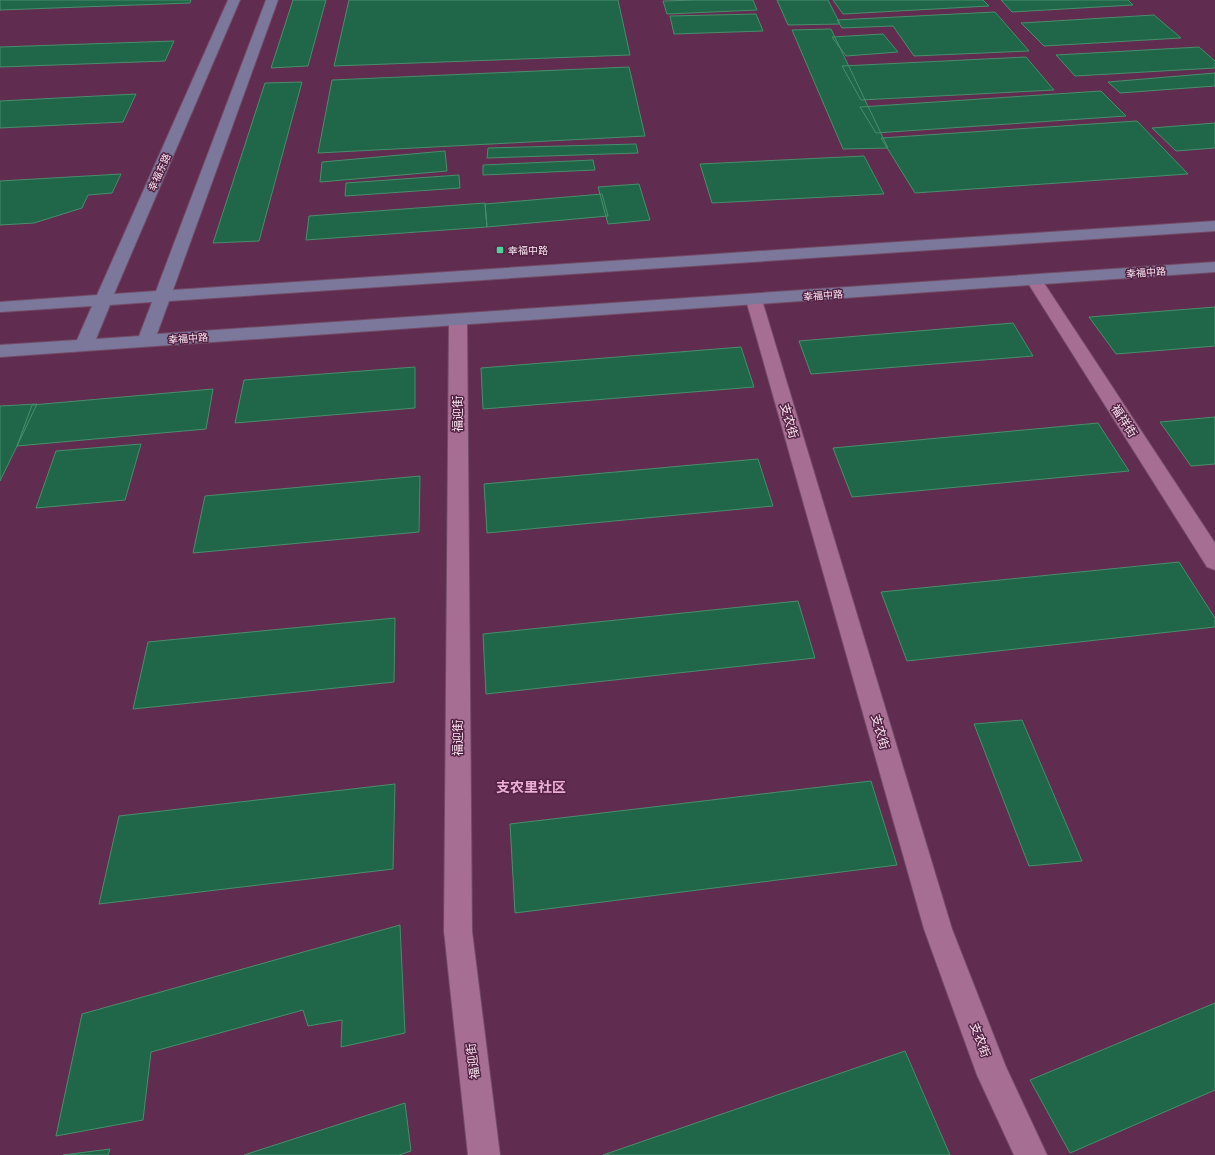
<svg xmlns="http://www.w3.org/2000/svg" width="1215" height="1155" viewBox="0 0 1215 1155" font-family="Poppins,'Noto Sans SC',sans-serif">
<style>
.building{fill:#1f6748;stroke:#498e6c}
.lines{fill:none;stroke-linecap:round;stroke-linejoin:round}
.street-casing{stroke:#734a66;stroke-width:2}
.secondary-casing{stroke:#734a66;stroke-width:2}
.street{fill:#a76e93;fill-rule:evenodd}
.secondary{fill:#7b789b;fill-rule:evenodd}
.poi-dot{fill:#4fd399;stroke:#542244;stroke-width:1.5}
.labels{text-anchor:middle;stroke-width:3;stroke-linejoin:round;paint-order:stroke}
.far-street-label{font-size:10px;fill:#fbe8f3;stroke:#542244}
.far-poi-label{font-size:10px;fill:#fbe8f3;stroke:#542244;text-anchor:start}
.street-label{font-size:12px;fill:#fbe8f3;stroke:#542244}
.quarter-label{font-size:14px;font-weight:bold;fill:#edafd7;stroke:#542244}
</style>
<rect width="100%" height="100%" fill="#602c4f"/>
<path class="building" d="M0,0h191l-1,3 -190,7z
M293,0h33l-18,66 -37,2z
M349,0h269l12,55 -296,11z
M696,0h57l4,10 -90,4 -4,-13z
M777,0h51l12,24 -52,1z
M833,0h150l6,6 -146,8z
M1001,0h127l5,5 -121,7z
M995,12l34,39 -115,5 -21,-30 -51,2 -5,-8z
M756,14l7,17 -89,3 -4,-18z
M1154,15l27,23 -137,8 -23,-23z
M831,29l57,119 -45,1 -51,-119z
M883,34l15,18 -52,4 -14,-19z
M174,41l-9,20 -165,6v-20z
M1199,47l16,14v7l-140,8 -19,-21z
M1026,57l28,33 -193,10 -19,-34z
M629,67l16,69 -327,17 14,-73z
M1215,73v13l-95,7 -12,-11z
M302,82l-43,159 -46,2 52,-160z
M1101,91l25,25 -250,17 -16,-26z
M136,94l-13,28 -123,6v-27z
M1137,121l51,53 -273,19 -34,-55z
M1215,123v25l-39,3 -24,-23z
M636,144l2,9 -151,5 1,-10z
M445,151l2,20 -127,11 2,-20z
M864,156l20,38 -172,9 -12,-39z
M593,160l2,10 -112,5v-10z
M121,174l-9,19 -24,2 -6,13 -48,15 -34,2v-44z
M459,175l1,13 -115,8 1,-13z
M639,184l11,36 -42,4 -10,-37z
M602,194l6,22 -121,11 -2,-23z
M485,203l2,24 -181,13 3,-24z
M1215,307v39l-99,8 -27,-37z
M1013,323l20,33 -222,18 -12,-33z
M741,347l13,40 -271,22 -2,-41z
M415,367v41l-180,15 9,-43z
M213,389l-7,40 -189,17 15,-41z
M37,404l-20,42 -17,35v-75z
M1215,417v47l-24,2 -31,-44z
M1098,423l31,48 -277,26 -19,-49z
M141,444l-16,56 -89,8 20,-57z
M758,459l15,47 -286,27 -3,-49z
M420,476l-1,56 -226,21 12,-57z
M1179,562l36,56v9l-308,34 -26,-69z
M798,601l17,57 -329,36 -3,-60z
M395,618l-1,64 -261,27 15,-67z
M1022,720l60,141 -53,5 -55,-142z
M871,781l26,84 -382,48 -5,-89z
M395,784l-2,85 -294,35 20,-88z
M400,925l5,108 -64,14 1,-27 -34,6 -5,-16 -152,42 -8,68 -87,16 26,-122z
M1215,1003v87l-145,63 -40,-73z
M905,1051l45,104h-347z
M405,1103l6,48 -12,4h-155z
M110,1149l-2,6h-45z"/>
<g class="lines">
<defs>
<path id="street" d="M1034,275l6,1 2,4 173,263v27l-8,-3 -181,-287 2,-4z
M754,295l6,1 2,4 190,629 54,138 41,88h-33l-37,-80 -53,-146 -178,-629 2,-4z
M458,315l6,1 3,4 5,611 28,224h-32l-24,-224 5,-611 3,-4z"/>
<path id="secondary" d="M228,0h12l-126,294 42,-3 110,-291h12l-105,290 1042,-69v10l-1046,70 -12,33 1058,-72v10l-1215,85v-12l77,-5 15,-34 -92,6v-10l97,-7zM152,302l-13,34 -43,3 14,-34z"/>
</defs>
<use href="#street" class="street-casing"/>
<use href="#secondary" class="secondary-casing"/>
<use href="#street" class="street"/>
<use href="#secondary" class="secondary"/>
</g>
<rect class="poi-dot" x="496" y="246" width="8" height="8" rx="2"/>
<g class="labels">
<g class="far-street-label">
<text transform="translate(159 172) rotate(-66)" y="4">幸福东路</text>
<text transform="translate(1146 272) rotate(-4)" y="4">幸福中路</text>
<text transform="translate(823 295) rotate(-4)" y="4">幸福中路</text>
<text transform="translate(188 338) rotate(-4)" y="4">幸福中路</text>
</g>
<g class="far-poi-label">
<text x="508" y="254">幸福中路</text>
</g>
<g class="street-label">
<text transform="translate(458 414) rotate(-90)" y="4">福迎街</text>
<text transform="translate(789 421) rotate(74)" y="4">支农街</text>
<text transform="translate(1124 421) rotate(57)" y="4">福祥街</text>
<text transform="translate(880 732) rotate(74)" y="4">支农街</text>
<text transform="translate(458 738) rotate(-90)" y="4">福迎街</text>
<text transform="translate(980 1040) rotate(70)" y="4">支农街</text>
<text transform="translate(473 1061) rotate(-97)" y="4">福迎街</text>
</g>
<g class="quarter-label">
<text x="531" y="792">支农里社区</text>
</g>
</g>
</svg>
